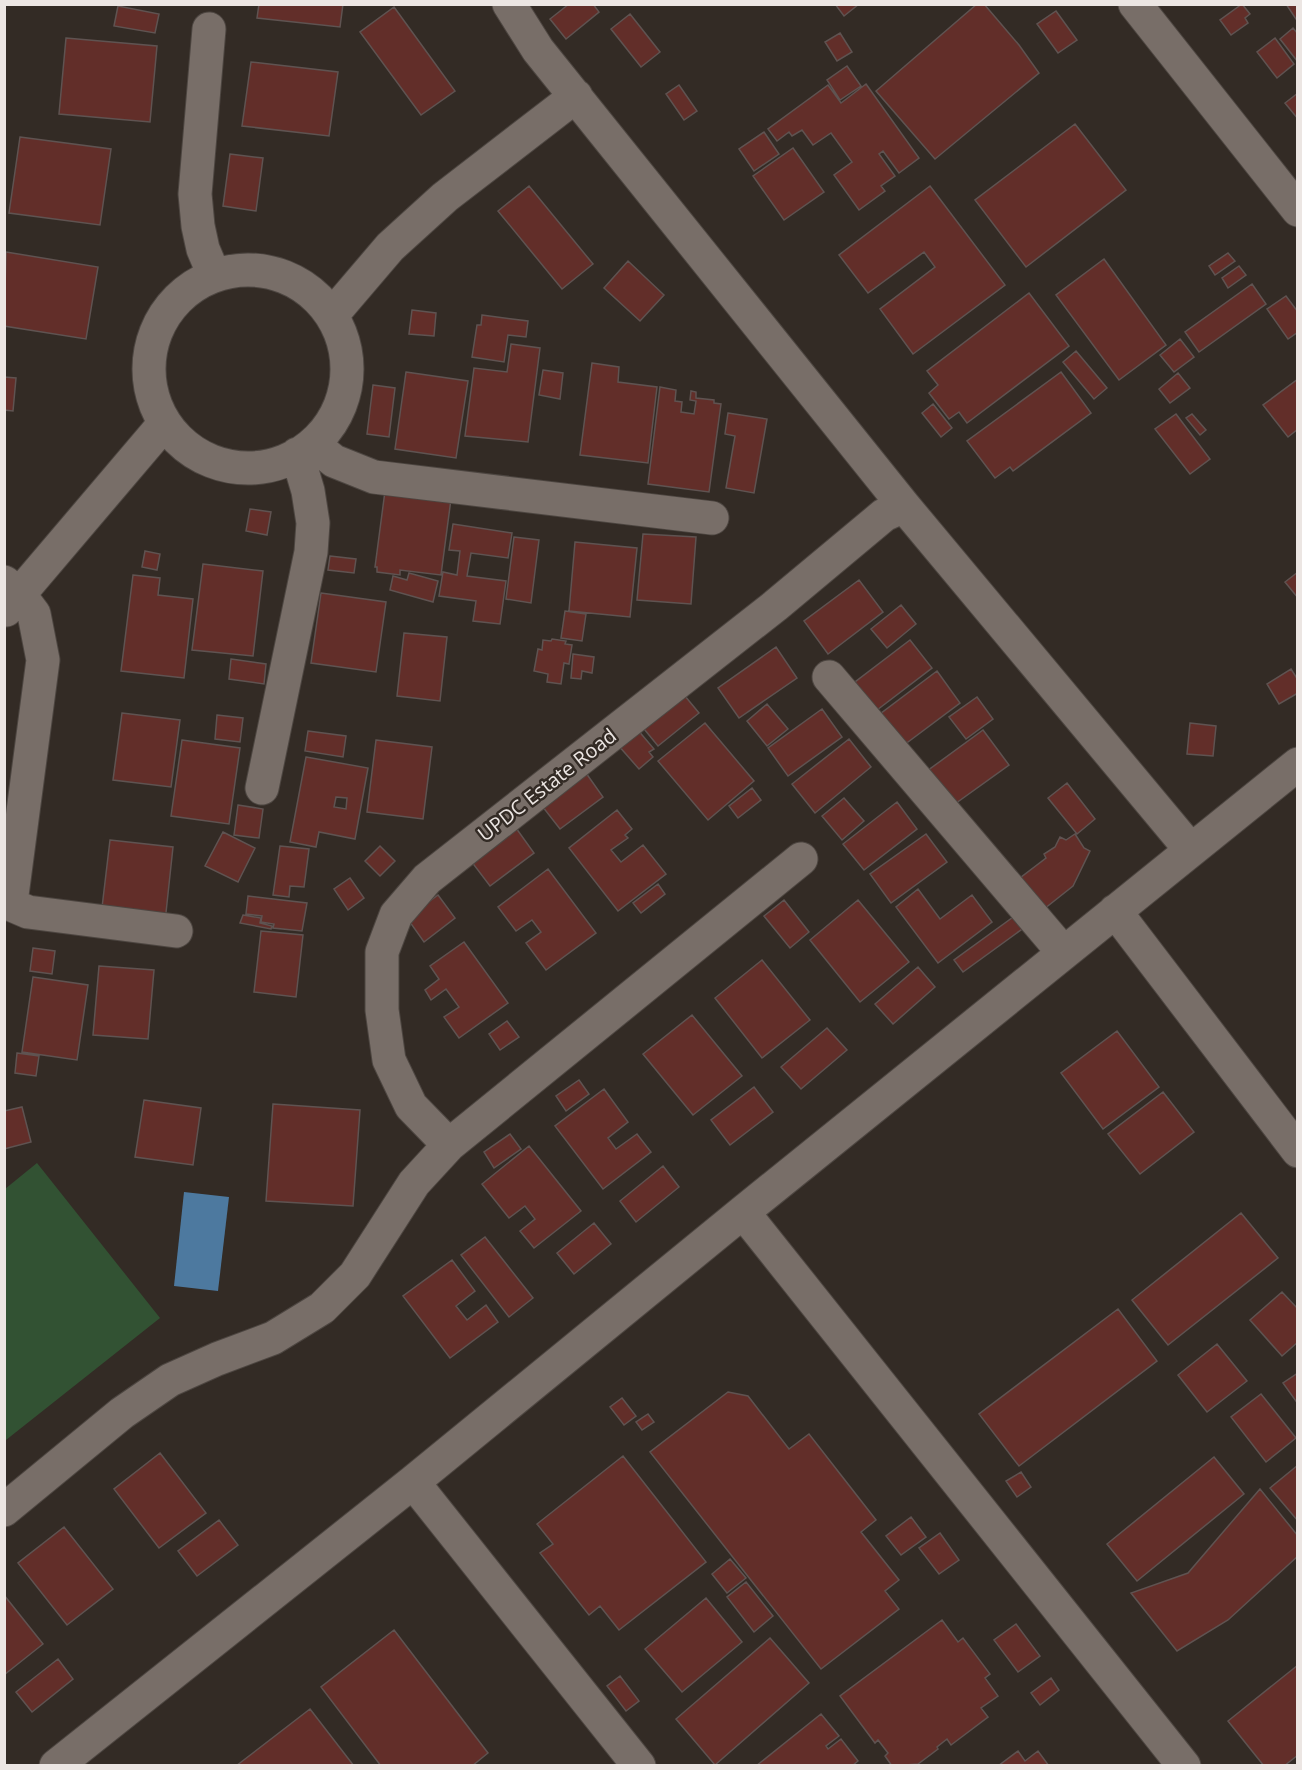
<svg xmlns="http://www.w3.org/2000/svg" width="1302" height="1770" viewBox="0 0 1302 1770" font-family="'Open Sans',sans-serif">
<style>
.green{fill:#325233}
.water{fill:#4d799f}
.building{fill:#622e29;stroke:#5f5351;stroke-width:1.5;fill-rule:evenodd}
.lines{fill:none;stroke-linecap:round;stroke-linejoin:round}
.minor-casing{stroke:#4d4641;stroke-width:35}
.minor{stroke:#786e68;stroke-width:33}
.labels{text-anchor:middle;stroke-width:5;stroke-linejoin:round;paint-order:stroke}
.street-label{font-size:20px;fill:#ece6e3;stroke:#332b25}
</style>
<rect width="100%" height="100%" fill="#332b25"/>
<path class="green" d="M37,1163l123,155 -154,122 -1,-251z"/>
<path class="water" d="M184,1192l45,5 -11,94 -44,-5z"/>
<path class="building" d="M259,4h84l-3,23 -83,-9z
M569,4h24l6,8 -33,27 -16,-20z
M835,4h24l-15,12z
M977,4h7l35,41 20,28 -104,86 -59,-68z
M1242,4l8,10 -5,4 3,5 -17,12 -11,-15z
M1286,4h12v18z
M118,6l41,8 -4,19 -41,-7z
M394,7l61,84 -34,24 -61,-83z
M1056,11l21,29 -19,13 -21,-29z
M630,14l30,38 -19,15 -30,-38z
M1293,28l5,6v28l-18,-23z
M840,33l12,19 -15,9 -12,-19z
M66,38l91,8 -7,76 -91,-8z
M1275,38l19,26 -17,14 -20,-26z
M251,62l87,10 -9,64 -87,-10z
M847,66l14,20 -21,14 -13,-20z
M866,84l53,74 -20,15 -16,-22 -4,3 16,22 -14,10 4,5 -26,19 -25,-35 18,-13 -21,-29 -18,12 -11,-15 -10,6 -3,-4 -12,9 -9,-12 60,-44 13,18z
M679,85l18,26 -13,9 -18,-26z
M1298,93v26l-13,-16z
M1075,124l51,66 -100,77 -51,-67z
M764,132l15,22 -25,17 -15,-22z
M20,137l91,12 -11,76 -91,-12z
M793,148l31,44 -40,28 -31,-44z
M230,154l33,4 -7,53 -33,-5z
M529,186l64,78 -31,25 -64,-78z
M930,186l75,99 -92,69 -33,-45 55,-42 -11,-15 -56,41 -29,-38z
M6,252l92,15 -12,72 -82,-13z
M1228,253l7,8 -20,14 -6,-9z
M1104,259l62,86 -47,35 -63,-85z
M628,261l36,34 -24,26 -36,-33z
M1239,266l7,9 -18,13 -6,-10z
M1252,284l14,20 -67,48 -14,-20z
M1029,293l40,53 -102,77 -8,-11 -10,7 -20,-26 9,-8 -11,-14z
M1286,296l12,16v20l-10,7 -21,-30z
M412,310l24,3 -2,23 -25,-2z
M482,315l46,6 -2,16 -18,-2 -4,27 -32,-5 5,-32h4z
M1180,339l14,18 -20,15 -14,-17z
M511,344l29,4 -12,94 -63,-6 9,-68 33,4z
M1076,351l31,37 -13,11 -31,-37z
M592,363l27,4 -1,15 39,5 -9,76 -68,-8z
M543,370l20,3 -3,26 -21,-4z
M406,372l62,9 -12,77 -61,-9z
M1061,372l30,41 -78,58 -3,-4 -15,11 -28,-37z
M1178,373l12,15 -20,15 -11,-14z
M4,377l12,1 -3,33 -9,-1z
M1298,379v50l-10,8 -25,-32z
M373,385l22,3 -6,49 -22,-3z
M660,387l16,3 -1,11 7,1 -1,10 13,2 2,-13 -6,-1 1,-9 5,1v6l18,2v3l7,1 -12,88 -61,-8z
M933,404l19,24 -11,9 -19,-24z
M728,413l39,6 -13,74 -28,-5 9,-52 -10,-2z
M1176,414l34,45 -20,15 -35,-45z
M1192,414l14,16 -6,5 -14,-17z
M385,491l66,8 -10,76 -41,-5v5l-23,-3v-5h-2z
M250,509l21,3 -4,23 -21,-4z
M453,524l59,9 -4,25 -37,-5 -4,23 39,5 -6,43 -27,-3 3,-20 -37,-5 4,-24 14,3 3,-24 -11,-1z
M643,534l53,3 -5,67 -54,-4z
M514,537l25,3 -8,63 -25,-4z
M575,542l62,6 -7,69 -61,-6z
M145,551l15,3 -3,16 -15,-3z
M330,556l26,3 -2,14 -26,-3z
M203,564l60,7 -10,85 -61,-6z
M1298,572v26l-13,-16z
M409,573l29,8 -5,21 -43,-12 3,-14 14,4z
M133,575l27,3 -2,17 35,4 -9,79 -63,-7z
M859,580l24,32 -55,42 -24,-33z
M321,593l65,9 -10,70 -65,-9z
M901,605l15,19 -29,24 -16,-19z
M565,611l21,3 -4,27 -21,-3z
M404,633l43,4 -7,64 -43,-5z
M552,639l14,2 -1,3 7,1 -3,19 -5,-1 -3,21 -14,-2 1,-8 -14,-3 4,-22 4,1 1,-10 8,1z
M910,640l22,28 -55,42 -22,-28z
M776,647l21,31 -58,40 -21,-30z
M573,654l21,3 -2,16 -10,-2 -1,8 -10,-1z
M231,659l35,5 -2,20 -35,-5z
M1291,669l7,11v13l-19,11 -12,-20z
M937,671l23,32 -56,42 -24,-31z
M680,690l19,23 -41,33 -18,-22z
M977,697l16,22 -27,20 -17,-22z
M767,704l21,25 -21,17 -20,-25z
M822,709l20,28 -54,39 -20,-28z
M122,713l58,7 -9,67 -58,-7z
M217,715l26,3 -3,24 -25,-3z
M705,723l49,58 -46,39 -50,-59z
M1190,723l26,3 -3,30 -26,-2z
M637,729l17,20 -5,3 4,5 -14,12 -21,-24z
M983,730l26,35 -57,41 -25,-35z
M308,731l38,5 -3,21 -38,-6z
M849,739l22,28 -56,46 -23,-29z
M182,740l58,8 -11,76 -58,-8z
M376,740l56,7 -9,72 -56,-7z
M306,757l62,11 -13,71 -36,-7 -3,15 -26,-5zM336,797l11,1 -1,11 -12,-2z
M586,773l17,24 -43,32 -18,-23z
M1067,783l28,36 -18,15 -29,-36z
M752,788l9,12 -23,18 -9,-12z
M844,798l20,23 -22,19 -20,-24z
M897,802l20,27 -53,41 -21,-26z
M238,805l25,4 -4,29 -25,-3z
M617,810l15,19 -7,6 3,3 -17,12 10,12 22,-17 23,29 -48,37 -49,-63z
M516,828l18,25 -44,33 -19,-25z
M223,832l32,16 -17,34 -33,-16z
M926,834l21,28 -56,41 -21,-29z
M1075,834l9,14 6,3 -17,35 -29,23 -24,-31 26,-20 -2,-4 11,-7 5,-10 6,3z
M110,840l63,7 -8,75 -64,-6z
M280,846l29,3 -5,38 -14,-1 -1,11 -16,-2z
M380,846l15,15 -15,15 -15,-15z
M548,869l48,64 -50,37 -20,-27 15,-11 -9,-12 -16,11 -18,-24z
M350,878l14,20 -16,12 -14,-21z
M658,884l7,10 -24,19 -8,-10z
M918,889l22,30 32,-24 20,27 -54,41 -42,-56z
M438,895l17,23 -31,24 -17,-24z
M248,896l59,7 -5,28 -29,-3 1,-4 -13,-2 1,-6 -16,-2z
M784,900l25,32 -19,16 -26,-32z
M858,900l51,62 -49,40 -50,-62z
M243,915l18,3 -1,5 12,3 -1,3 -31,-6z
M1016,915l9,12 -62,45 -9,-12z
M261,931l42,4 -7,62 -42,-5z
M464,942l44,61 -49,35 -15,-21 15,-10 -13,-18 -15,11 -6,-10 14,-11 -9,-13z
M33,948l22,3 -3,23 -22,-3z
M762,960l48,60 -48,38 -47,-60z
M99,966l55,4 -6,69 -55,-4z
M918,967l17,20 -42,37 -18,-20z
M33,977l55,8 -11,75 -55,-8z
M692,1015l50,61 -49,39 -50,-61z
M507,1021l12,16 -19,13 -11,-16z
M827,1028l20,22 -46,39 -20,-22z
M1117,1031l42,56 -56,42 -42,-56z
M17,1053l22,3 -3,20 -21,-3z
M579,1080l10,14 -23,17 -10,-15z
M754,1087l19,25 -43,33 -19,-25z
M604,1089l24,33 -20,16 8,11 21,-15 14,18 -48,37 -48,-63z
M1163,1092l31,40 -54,42 -32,-40z
M144,1100l57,8 -8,57 -58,-8z
M273,1104l87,6 -7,96 -87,-5z
M22,1107l9,35 -27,7v-38z
M510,1134l11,15 -27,19 -10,-16z
M529,1146l52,65 -47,37 -14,-17 15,-12 -10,-13 -16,12 -27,-34z
M663,1166l16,21 -43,35 -16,-21z
M1241,1213l37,45 -110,87 -36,-45z
M594,1223l17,21 -37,30 -17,-21z
M485,1237l48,61 -24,19 -48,-62z
M452,1260l23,31 -19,15 11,14 19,-15 12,17 -48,36 -47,-62z
M1282,1292l16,17v33l-16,14 -32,-36z
M1118,1309l39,52 -138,105 -40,-52z
M1217,1344l30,37 -40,31 -29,-37z
M1298,1373v31l-15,-21z
M728,1392l20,4 41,53 20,-15 67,86 -15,12 38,48 -14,11 14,18 -78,60 -171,-217z
M1261,1394l35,44 -30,24 -35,-45z
M622,1398l14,18 -12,9 -14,-18z
M648,1414l6,8 -12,8 -6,-8z
M160,1453l46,60 -47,35 -45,-59z
M623,1456l83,106 -87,68 -19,-24 -11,9 -49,-62 13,-9 -16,-20z
M1214,1457l30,37 -107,87 -30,-37z
M1298,1465v56l-28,-33z
M1021,1472l10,15 -14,10 -11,-16z
M1260,1489l38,47v20l-70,64 -51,31 -46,-58 57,-20z
M911,1517l15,20 -25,18 -15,-19z
M219,1520l19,25 -41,31 -19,-25z
M64,1527l49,62 -46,36 -49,-62z
M940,1533l19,27 -20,14 -20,-26z
M730,1559l16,19 -19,15 -15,-19z
M746,1582l27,34 -19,16 -27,-35z
M4,1595l39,49 -39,31z
M706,1598l36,44 -60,50 -37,-43z
M942,1620l16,22 5,-4 27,36 -5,4 13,18 -17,12 7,9 -37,28 -4,-6 -10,8 1,2 -20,15 -26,2 -7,-10 3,-3 -10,-13 -3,3 -35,-47z
M1016,1624l24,32 -22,16 -24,-32z
M394,1630l94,123 -16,13h-91l-60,-79z
M770,1638l39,45 -94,82 -39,-46z
M58,1659l15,20 -41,33 -16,-20z
M1298,1665v90l-14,11h-20l-36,-45z
M620,1676l19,25 -13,10 -19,-25z
M1051,1678l8,12 -19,15 -9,-12z
M310,1709l44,57h-118z
M821,1714l18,22 -13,10 2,3 13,-10 17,22 -6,5h-96z
M1018,1751l7,10 13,-10 11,15h-51z"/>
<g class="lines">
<defs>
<path id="minor" d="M509,4l29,46 366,456 286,343
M1135,4l163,206
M209,29l-14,165 3,32 5,23 11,26
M149 369a99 99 0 1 1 198 0a99 99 0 1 1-198 0Z
M332,315l58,-68 55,-50 131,-101
M313,444l21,17 40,16 338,41
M4,582l15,12 15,20 9,46 -31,235 2,11 14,6 148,19
M6,610l158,-186
M829,677l234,275
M262,788l49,-236 2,-29 -5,-32 -11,-37
M1115,911l183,240
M449,1145l-38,-39 -22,-46 -7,-50v-58l14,-37 31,-36 348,-273 109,-91 20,-9
M743,1212l441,554
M413,1482l226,284
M4,1510l118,-97 48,-33 47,-21 56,-21 49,-30 33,-33 59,-92 35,-38 352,-286
M56,1766l357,-284 330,-270 555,-448"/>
</defs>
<use href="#minor" class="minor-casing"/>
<use href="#minor" class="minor"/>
</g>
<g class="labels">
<g class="street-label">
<text transform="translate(547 785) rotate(-38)" y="7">UPDC Estate Road</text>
</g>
</g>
<rect width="1302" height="1770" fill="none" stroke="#ece6e3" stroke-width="12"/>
</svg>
